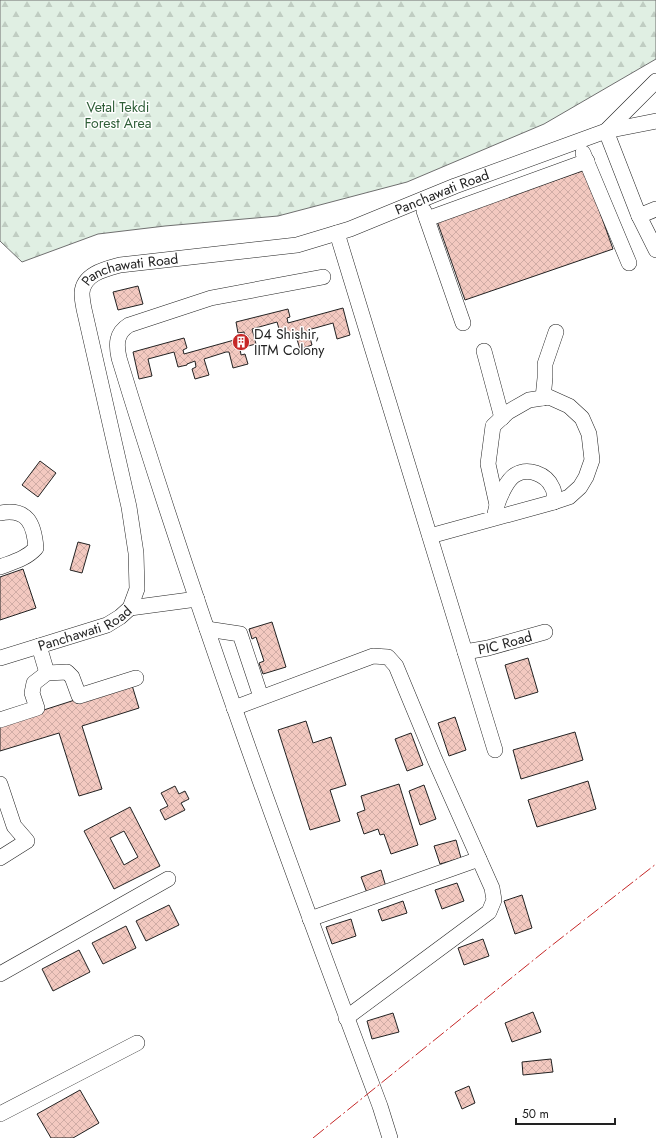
<svg xmlns="http://www.w3.org/2000/svg" width="656" height="1138" viewBox="0 0 656 1138" font-family="Jost,sans-serif">
<style>
.forest{fill:url(#forest-firs);stroke:#6f6f6f}
.building{fill:url(#building-cross-hatch);stroke:#222;fill-rule:evenodd}
.lines{fill:none;stroke-linecap:round;stroke-linejoin:round}
.minor-casing{stroke:#222;stroke-width:16}
.minor{stroke:#fff;stroke-width:15}
.power{stroke:#c62828;stroke-width:1;stroke-dasharray:14 3 2 3;stroke-linecap:butt}
.labels{text-anchor:middle;stroke-width:3;stroke-linejoin:round;paint-order:stroke}
.park-label{font-size:14px;fill:#2f5e38;stroke:#fff}
.street-label{font-size:14px;fill:#222;stroke:#fff}
.poi-label{font-size:14px;fill:#222;stroke:#fff;text-anchor:start}
</style>
<defs>
<pattern id="forest-firs" width="22" height="20" patternUnits="userSpaceOnUse"><rect width="22" height="20" fill="#e0efe3"/><path d="M5 1l3.5 6h-7zM16 11l3.5 6h-7z" fill="#c0cdc2"/></pattern>
<pattern id="building-cross-hatch" width="8" height="8" patternUnits="userSpaceOnUse"><rect width="8" height="8" fill="#f3c9c0"/><path d="M0 0l8 8M0 8l8-8" fill="none" stroke="#d0aca5"/></pattern>
</defs>
<rect width="100%" height="100%" fill="#fff"/>
<path class="forest" d="M0,0h656v59l-112,65 -137,58 -129,34 -113,10 -67,8 -76,28 -22,-21z"/>
<path class="building" d="M585,170l28,79 -148,51 -28,-79z
M138,286l5,18 -25,6 -5,-18z
M343,308l7,27 -13,4 -4,-16 -25,7 4,15 -12,4 -5,-16 -4,1 1,2 -10,3 -5,-17 -25,7 4,15 -16,4 1,7 4,-1 3,10 -15,4 -4,-16h-3l-22,7 5,16 -14,4 -3,-10 4,-2 -1,-6 -8,3v1l-9,2 -4,-15 -26,7 4,17 -13,3 -6,-27 51,-14 3,10 -4,2 1,4 61,-17 -1,-5 -6,1 -2,-11 52,-13 2,8 -3,1 1,5z
M40,461l16,12 -18,24 -16,-12z
M78,542l12,3 -8,28 -12,-3z
M23,569l13,39 -36,12v-43z
M272,622l14,45 -23,7 -4,-11 5,-2 -8,-24 -4,2 -3,-10z
M528,658l10,34 -23,7 -10,-34z
M131,682l8,26 -57,18 20,63 -23,7 -20,-63 -59,18v-27z
M455,717l11,33 -17,6 -11,-33z
M306,721l7,22 18,-6 15,48 -16,5 10,31 -30,9 -32,-100z
M575,732l8,28 -62,19 -8,-29z
M411,733l12,32 -16,6 -12,-32z
M588,781l8,28 -59,18 -9,-27z
M399,784l19,61 -27,9 -7,-20 -4,1 -2,-6 -14,5 -7,-21 8,-3 -4,-14z
M424,785l12,34 -16,6 -11,-34z
M175,786l4,8 6,-3 4,8 -8,4 4,7 -20,10 -5,-10 8,-4 -7,-13z
M130,807l30,59 -46,23 -30,-58zM124,831l14,26 -14,8 -14,-27z
M456,840l5,18 -21,6 -6,-18z
M381,870l5,17 -19,6 -6,-16z
M457,883l7,18 -22,8 -7,-19z
M522,895l10,33 -17,6 -11,-33z
M403,901l4,12 -25,8 -4,-11z
M169,905l10,20 -33,16 -10,-20z
M351,919l5,17 -24,8 -6,-17z
M126,926l10,22 -33,16 -11,-21z
M483,939l6,17 -25,9 -6,-17z
M79,950l11,22 -37,19 -11,-22z
M533,1012l8,20 -29,10 -7,-19z
M393,1013l6,19 -27,7 -5,-18z
M551,1059l2,13 -30,3 -1,-13z
M469,1086l6,17 -13,6 -7,-17z
M80,1090l19,33 -26,15h-22l-14,-24z"/>
<g class="lines">
<defs>
<g id="minor">
<path d="M656,81l-50,50 33,85 17,-7"/>
<path d="M583,153l46,110"/>
<path d="M424,211l39,112"/>
<path d="M639,216l17,34"/>
<path d="M427,219l160,-58"/>
<path d="M337,233l158,517"/>
<path d="M323,277l-112,21 -82,27c-13,8 -13,19 -10,33 77,253 168,501 261,748l10,32"/>
<path d="M484,351l18,67"/>
<path d="M543,398l2,-20v-14l11,-32"/>
<path d="M497,505c3,-9 10,-25 18,-30 13,-8 31,-1 37,12 3,4 2,11 2,15"/>
<path d="M0,513c28,-5 34,11 36,35 -10,11 -23,14 -36,19"/>
<path d="M430,536l124,-34 15,-5 11,-10 6,-10 6,-17 -3,-26 -7,-16 -13,-12 -20,-9 -20,3 -21,12 -15,14 -5,38 9,41 -3,13"/>
<path d="M130,608l67,-9"/>
<path d="M207,629l33,5 21,63"/>
<path d="M39,646l8,27"/>
<path id="s1" d="M465,652l23,-4 57,-16"/>
<path id="s2" d="M0,658l107,-33 13,-8 10,-9 7,-19 -1,-36 -7,-46 -45,-198c-1,-5 -2,-11 -2,-16 1,-19 23,-24 38,-28l177,-20 53,-16 105,-43 151,-55 50,-10"/>
<path d="M234,708l139,-52 15,1 8,9 39,94 57,128 2,12 -5,12 -143,106"/>
<path d="M0,720l37,-12 -5,-15 2,-10 13,-10 20,-1 5,5 7,19 57,-18"/>
<path d="M0,784l14,42 13,15 -27,17"/>
<path d="M310,919l169,-60"/>
<path d="M0,974l168,-95"/>
<path d="M0,1114l137,-71"/>
</g>
</defs>
<use href="#minor" class="minor-casing"/>
<use href="#minor" class="minor"/>
<path class="power" d="M313,1138l238,-192 105,-82"/>
</g>
<defs>
<symbol id="building-disc" viewBox="-11 -11 22 22"><circle r="9.5" fill="#c62828" stroke="#fff"/><path d="M-4-6H4V6H1V3H-1V6H-4ZM-2.5-4.3h1.7v1.8h-1.7ZM.8-4.3h1.7v1.8H.8ZM-2.5-1h1.7V.8h-1.7ZM.8-1h1.7V.8H.8Z" fill="#fff"/></symbol>
</defs>
<g fill-rule="evenodd">
<use href="#building-disc" x="231" y="332" width="20" height="20"/>
</g>
<g class="labels">
<g class="park-label">
<text x="118" y="112">Vetal Tekdi<tspan x="118" dy="16">Forest Area</tspan></text>
</g>
<g class="street-label">
<text dy="5" stroke="none"><textPath href="#s2" startOffset="846">Panchawati Road</textPath></text>
<text dy="5" stroke="none"><textPath href="#s2" startOffset="522">Panchawati Road</textPath></text>
<text dy="5" stroke="none"><textPath href="#s2" startOffset="90">Panchawati Road</textPath></text>
<text dy="5" stroke="none"><textPath href="#s1" startOffset="41">PIC Road</textPath></text>
</g>
<g class="poi-label">
<text x="254" y="339">D4 Shishir,<tspan x="254" dy="16">IITM Colony</tspan></text>
</g>
</g>
<path d="M516 1118v6h99v-6" fill="none" stroke="#222222" stroke-width="2"/>
<text x="522" y="1118" font-size="12" fill="#222222" stroke="#ffffff" stroke-width="3" paint-order="stroke">50 m</text>
</svg>
